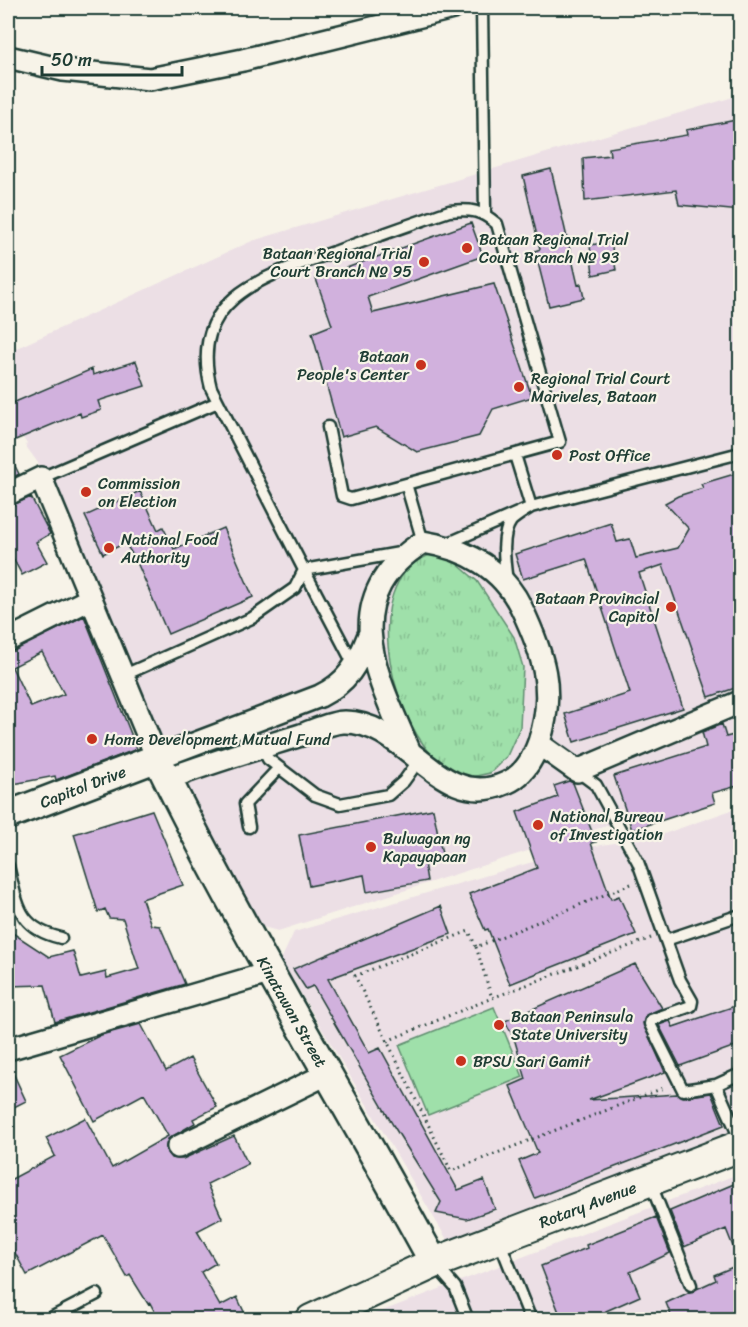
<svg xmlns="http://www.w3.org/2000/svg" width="748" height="1327" viewBox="0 0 748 1327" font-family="Sriracha,sans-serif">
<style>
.built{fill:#ecdfe5}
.park{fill:url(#park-tufts);stroke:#5f8e6f;stroke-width:1.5}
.garden{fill:#9fe0aa;stroke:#5f8e6f;stroke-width:1.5}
.building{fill:#d1b1dd;stroke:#1f3d34;stroke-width:1.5;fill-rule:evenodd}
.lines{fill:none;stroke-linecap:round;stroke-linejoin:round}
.service-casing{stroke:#1f3d34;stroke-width:15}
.minor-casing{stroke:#1f3d34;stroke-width:26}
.tertiary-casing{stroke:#1f3d34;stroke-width:32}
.secondary-casing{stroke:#1f3d34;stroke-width:34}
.path{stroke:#1f3d34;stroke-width:3;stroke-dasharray:1.5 4.5;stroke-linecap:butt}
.service{stroke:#f7f3e8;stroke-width:10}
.minor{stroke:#f7f3e8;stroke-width:21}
.tertiary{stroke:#f7f3e8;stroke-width:27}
.secondary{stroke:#f7f3e8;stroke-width:30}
.poi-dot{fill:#c8321e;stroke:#f7f3e8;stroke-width:2}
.labels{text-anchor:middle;stroke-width:4.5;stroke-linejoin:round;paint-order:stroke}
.poi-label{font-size:16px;fill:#1f3d34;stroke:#f7f3e8;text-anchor:start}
.street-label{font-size:16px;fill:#1f3d34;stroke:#f7f3e8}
</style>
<defs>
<pattern id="park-tufts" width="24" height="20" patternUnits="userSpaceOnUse" patternTransform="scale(1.5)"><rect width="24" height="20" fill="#9fe0aa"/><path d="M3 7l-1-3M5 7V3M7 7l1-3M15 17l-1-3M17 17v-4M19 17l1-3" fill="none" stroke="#88c193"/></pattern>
</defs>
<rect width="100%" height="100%" fill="#f7f3e8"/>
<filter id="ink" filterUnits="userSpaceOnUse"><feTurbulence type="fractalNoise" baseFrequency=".0167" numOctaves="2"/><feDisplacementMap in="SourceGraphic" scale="12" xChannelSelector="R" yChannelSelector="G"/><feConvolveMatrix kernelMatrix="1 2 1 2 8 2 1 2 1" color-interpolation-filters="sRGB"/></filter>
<g filter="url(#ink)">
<path class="built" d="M740,95v688l-462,148 -15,-4 -12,-12 -56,-98 -143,-335 -27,-37 2,-1 -19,-29v-63l244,-111z
M740,807v328l-291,108 -168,-283 13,-28 283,-83 81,-13z
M740,1172v147l-381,1 379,-146z"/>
<path class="park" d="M429,555l20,2 28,24 37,56 9,30 -3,60 -13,29 -17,17 -23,5c-8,-5 -20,-10 -28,-16 -43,-37 -77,-156 -26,-198 4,-4 11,-6 16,-9z"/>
<path class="garden" d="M494,1007l29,70 -95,38 -29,-70z"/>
<path class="building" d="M741,119v92l-62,-6 -3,-15 -91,11 -2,-43 27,-3 -1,-7 78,-13 -1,-5z
M551,169l27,116 3,-1 3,14 -35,8 -14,-55 5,-2 -17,-73z
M471,223l12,33 -115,41 5,16 121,-29 38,113 -39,12 -14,27 -62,16 -41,-25 -35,10 -29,-104 20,-8 -16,-46z
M611,242l5,28 -23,5 -3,-30z
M136,361l9,25 -47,15 3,9 -20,7 -1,-4 -72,30v-38l84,-36 1,6z
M8,452l11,22 -11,6z
M741,472v214l-32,11 -46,-132 -24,8 44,135 -109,34 -9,-28 65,-21 -44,-134 -63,20 -8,-25 96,-31 6,19 13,-3 6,19 42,-10 11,-19 -24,-26 13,-7 25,-8 -2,-4z
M140,491l18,39 5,-3 11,22 49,-21 30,69 -85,37 -32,-74 -11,-17 -22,11 -18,-38z
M31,497l19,37 -14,8 11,20 -25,13 -14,-26v-42z
M84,616l53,133 -81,31 -1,-4 -47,9v-132zM42,652l22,42 -33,13 -19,-40z
M722,724l4,13 15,-4v52l-29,8 3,10 -83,27 -18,-54 92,-29 -4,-15z
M569,781l4,2 23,59 -5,1 20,56 8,-3 17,38 -126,50 -22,-55 -3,1 -16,-36 68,-26 -20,-56 41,-15 -4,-11z
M433,809l10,50 -19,4 3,18 -60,11 -3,-17 -55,11 -10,-51z
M152,810l31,75 -41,14 9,26 9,1 25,58 -130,38 -10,-37 -37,1v-56l41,27 24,-6 8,27 25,-6 1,6 32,-9 -16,-50 -14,-1 -4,-9 -7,3 -24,-78z
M441,906l10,28 -123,45 41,74 11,-5 78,142 26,-10 11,29 -28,10 -31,-6 5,-11 -48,-77 -80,-139 -7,3 -13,-20z
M635,964l27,44 -16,7 -3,8 22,49 -76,28 88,-6 7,3 27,-4 13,32 -189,73 -16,-37 19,-8 -28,-67 16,-7 -12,-41 -9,-17z
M741,1004v40l-61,22 -21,-41 11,-4 3,6z
M141,1024l25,47 24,-13 27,49 -24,12 2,4 -27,16 -1,14 4,5 12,1 51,-23 14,28 -41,20 15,34 -25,13 19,32 -15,9 19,34 17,-9 11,23h-89l-9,-17 -2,1 -18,-29 -3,2 -24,-42 -76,40 -19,-35v-59l47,-25 -9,-18 39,-20 27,50 56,-32 -24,-42 -50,27 -34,-66 41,-20z
M8,1062l18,39 -18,9z
M741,1181v139h-68l-7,-17 50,-23 -2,-5 26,-11 -14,-35 -42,18 -14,-36z
M656,1217l14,36 -40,19 10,24 -34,15 3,9h-47l-21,-54 46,-18 -1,-3z"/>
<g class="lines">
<defs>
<path id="service" d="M482,8l3,205
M328,427l14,69 9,3 55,-15 17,58
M41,478l177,-76
M444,545l87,-38 209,-54
M507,582c-2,-17 -7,-46 4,-61 5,-5 14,-10 20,-14l-16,-52
M355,667l-51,-97 101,-18
M122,676l130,-58 43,-30 9,-18 -93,-182c-24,-92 57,-113 126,-137 37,-14 75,-27 112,-40 22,-2 32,-1 48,13l63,218 -154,42
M262,747l6,12 47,36 25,9 48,-9 16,-14 15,-21
M577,771l19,14 42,77 42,118 12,21 -1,5 -40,14 -1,4 33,66 33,-5
M249,827l-4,-23 34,-36
M8,866c10,38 9,62 53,72
M666,940l74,-25
M740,1074l-24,11 24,54
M650,1182l41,103
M499,1240l32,80
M435,1264l20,23 13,33
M47,1320l50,-26"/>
<path id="minor" d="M8,57l55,13 87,9 93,-19 210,-52
M8,494l33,-16 116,280 163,-62c28,-14 37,-31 48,-59
M8,640l82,-41
M539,744l38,27 163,-69
M167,779c44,-17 89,-30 134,-44 12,-4 30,-13 43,-13 63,-1 96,91 162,61 17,-7 27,-24 33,-41 17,-51 4,-89 -18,-135 -20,-40 -55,-58 -98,-65 -89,56 -46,134 -13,210
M8,1049l261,-76
M178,1147l151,-74"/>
<g id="tertiary">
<path id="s1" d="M8,815l149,-57c84,173 185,336 277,505"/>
</g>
<g id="secondary">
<path id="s2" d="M311,1320l123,-57 306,-117"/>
</g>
</defs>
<use href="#service" class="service-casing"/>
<use href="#minor" class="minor-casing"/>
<use href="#tertiary" class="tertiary-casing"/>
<use href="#secondary" class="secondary-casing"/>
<path class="path" d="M631,884l-155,63 -7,-16 -114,45 96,195 215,-84
M476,947l16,51 159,-60
M387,1041l105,-43"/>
<use href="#service" class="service"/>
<use href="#minor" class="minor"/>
<use href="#tertiary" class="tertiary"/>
<use href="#secondary" class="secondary"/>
</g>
</g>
<g class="poi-dot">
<circle cx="467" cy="248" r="6"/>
<circle cx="424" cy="262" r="6"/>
<circle cx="421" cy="365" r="6"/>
<circle cx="519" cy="387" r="6"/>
<circle cx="557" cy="455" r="6"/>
<circle cx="86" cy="492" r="6"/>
<circle cx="109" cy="548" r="6"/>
<circle cx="671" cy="607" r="6"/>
<circle cx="92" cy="739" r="6"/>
<circle cx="538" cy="825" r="6"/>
<circle cx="371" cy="847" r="6"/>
<circle cx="499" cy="1025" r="6"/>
<circle cx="461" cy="1061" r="6"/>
</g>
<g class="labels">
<g class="poi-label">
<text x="479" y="245">Bataan Regional Trial<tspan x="479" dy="18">Court Branch № 93</tspan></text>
<text x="412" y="259" text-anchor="end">Bataan Regional Trial<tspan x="412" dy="18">Court Branch № 95</tspan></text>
<text x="409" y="362" text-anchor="end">Bataan<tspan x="409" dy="18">People's Center</tspan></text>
<text x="531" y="384">Regional Trial Court<tspan x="531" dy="18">Mariveles, Bataan</tspan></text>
<text x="569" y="461">Post Office</text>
<text x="98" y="489">Commission<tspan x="98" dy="18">on Election</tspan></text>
<text x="121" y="545">National Food<tspan x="121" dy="18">Authority</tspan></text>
<text x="659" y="604" text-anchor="end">Bataan Provincial<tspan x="659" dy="18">Capitol</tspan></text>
<text x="104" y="745">Home Development Mutual Fund</text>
<text x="550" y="822">National Bureau<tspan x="550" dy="18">of Investigation</tspan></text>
<text x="383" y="844">Bulwagan ng<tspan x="383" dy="18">Kapayapaan</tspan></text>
<text x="511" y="1022">Bataan Peninsula<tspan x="511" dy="18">State University</tspan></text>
<text x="473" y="1067">BPSU Sari Gamit</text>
</g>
<g class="street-label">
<text dy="6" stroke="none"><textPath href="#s1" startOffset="80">Capitol Drive</textPath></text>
<text dy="6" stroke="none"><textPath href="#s1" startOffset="447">Kinatawan Street</textPath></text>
<text dy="6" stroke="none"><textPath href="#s2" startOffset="300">Rotary Avenue</textPath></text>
</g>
</g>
<rect width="748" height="1327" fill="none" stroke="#f7f3e8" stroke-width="30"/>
<rect x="15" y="15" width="718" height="1297" fill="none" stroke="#1f3d34" stroke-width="2" filter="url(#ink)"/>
<path d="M42 66v9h140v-9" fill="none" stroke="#1f3d34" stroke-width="3"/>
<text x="51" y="66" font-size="18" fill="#1f3d34" stroke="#f7f3e8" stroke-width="4.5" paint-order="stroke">50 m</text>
</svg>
